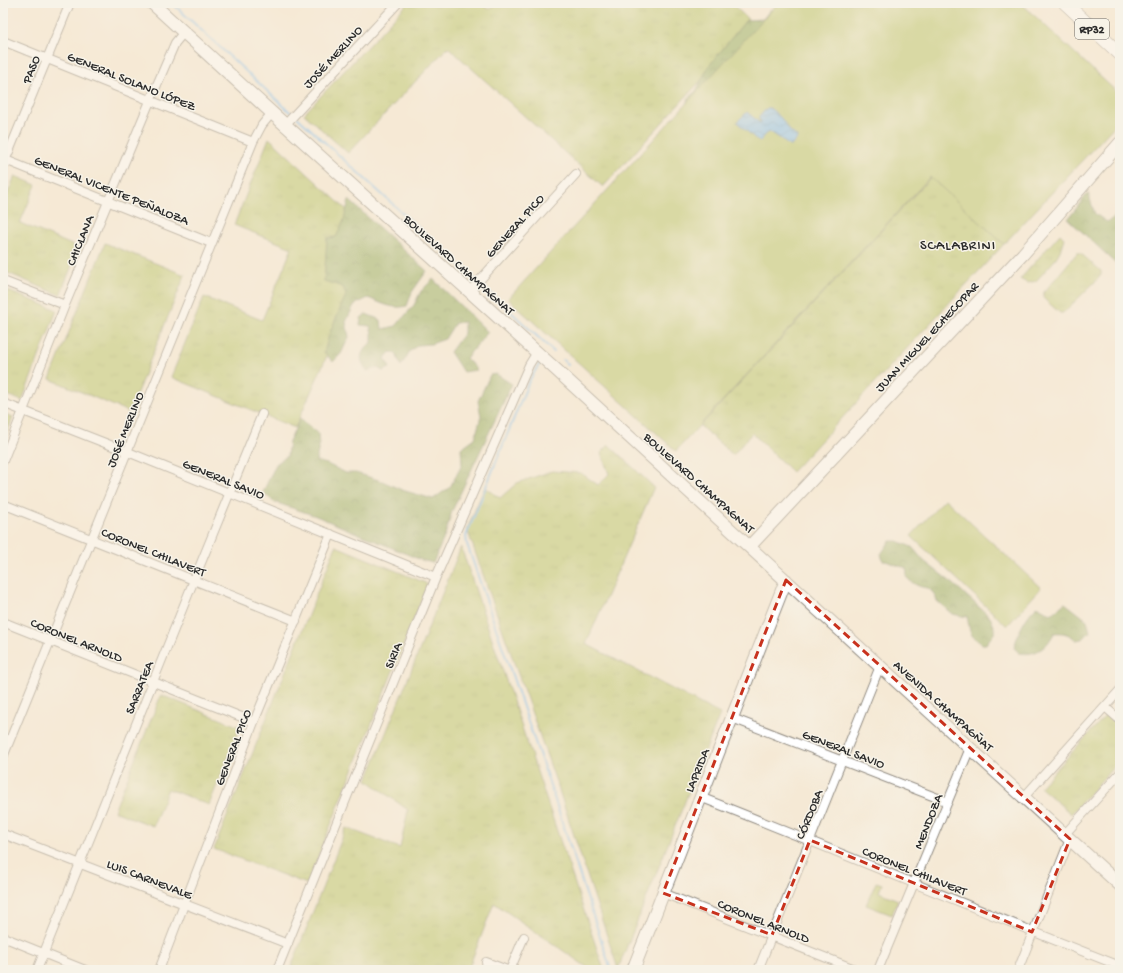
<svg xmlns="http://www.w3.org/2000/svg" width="1123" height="973" viewBox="0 0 1123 973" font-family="'Gochi Hand',sans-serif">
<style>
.grass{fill:url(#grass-tufts);stroke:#70784a}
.forest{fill:url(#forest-crowns);stroke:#5e6a44}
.park{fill:#b6c568;stroke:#70784a}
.water{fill:url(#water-waves);stroke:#52748d}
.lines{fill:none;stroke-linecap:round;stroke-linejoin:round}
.stream{stroke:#7abcef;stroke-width:2}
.street-casing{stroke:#908a80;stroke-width:10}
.secondary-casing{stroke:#908a80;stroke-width:14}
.primary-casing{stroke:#908a80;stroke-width:14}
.street{stroke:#fff;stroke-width:8}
.secondary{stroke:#fff;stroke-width:12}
.primary{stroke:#fff;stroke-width:13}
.marked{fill:none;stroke:#c8321e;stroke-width:3;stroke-dasharray:8 5;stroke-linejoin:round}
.labels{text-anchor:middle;stroke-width:3;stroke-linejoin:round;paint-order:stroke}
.shield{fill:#f7f3e8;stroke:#686764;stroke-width:1}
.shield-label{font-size:12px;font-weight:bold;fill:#2b2b2b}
.street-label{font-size:13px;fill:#2b2b2b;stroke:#f7f3e8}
.neighbourhood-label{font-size:14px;letter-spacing:1px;fill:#2b2b2b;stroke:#f7f3e8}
</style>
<defs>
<pattern id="grass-tufts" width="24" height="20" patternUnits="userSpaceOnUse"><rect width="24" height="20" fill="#b6c568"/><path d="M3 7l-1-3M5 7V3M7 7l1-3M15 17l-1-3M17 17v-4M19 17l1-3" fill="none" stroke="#9da95a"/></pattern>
<pattern id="forest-crowns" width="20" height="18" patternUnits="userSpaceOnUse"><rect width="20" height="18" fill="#90aa5c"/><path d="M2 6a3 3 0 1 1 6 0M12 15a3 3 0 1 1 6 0" fill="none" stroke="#768b4c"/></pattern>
<pattern id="water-waves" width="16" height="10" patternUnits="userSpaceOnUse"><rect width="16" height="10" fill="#7abcef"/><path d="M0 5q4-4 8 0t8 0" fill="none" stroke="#6499c2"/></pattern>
</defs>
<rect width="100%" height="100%" fill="#f7f3e8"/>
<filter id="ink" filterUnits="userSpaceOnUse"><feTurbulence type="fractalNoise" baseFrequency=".025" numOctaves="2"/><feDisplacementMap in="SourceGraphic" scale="8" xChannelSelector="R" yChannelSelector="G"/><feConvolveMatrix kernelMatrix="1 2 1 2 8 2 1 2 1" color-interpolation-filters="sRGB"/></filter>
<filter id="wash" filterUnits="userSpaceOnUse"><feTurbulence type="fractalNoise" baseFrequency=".012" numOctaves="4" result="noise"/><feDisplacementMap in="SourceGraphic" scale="16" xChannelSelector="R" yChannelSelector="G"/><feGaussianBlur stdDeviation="0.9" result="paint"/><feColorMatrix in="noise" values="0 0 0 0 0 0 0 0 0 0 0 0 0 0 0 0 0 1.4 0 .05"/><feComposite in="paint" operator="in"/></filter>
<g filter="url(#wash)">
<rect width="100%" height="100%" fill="#f5e9d5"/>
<path class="grass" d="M408,3h72l8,6 12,-6h231l22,21 -150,163 -155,-140 -100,106 -44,-39z
M269,138l80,74 8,76 -62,140 -124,-51 33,-80 58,23 30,-72 -58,-23z
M15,176l21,9 -16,38 59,25 -19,47 -57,-24v-67z
M931,177l73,67 -212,228 -40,-39 -19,22 -33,-29z
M1060,234l4,4 -4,13 -6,10 -18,20 -9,2 -7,-4z
M105,243l80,32 -56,137 -79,-33z
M1077,253h3l21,18v4l-3,4 -35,34h-3l-17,-15 1,-6z
M3,289l54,21 -35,91 -19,-8z
M3,413l10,4 -10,26z
M609,445l45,42 -68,157 134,70 -102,255 -59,-179 -92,-261 18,-42 15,11 17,-15 35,-12 29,2 17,12 11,-11 -8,-21z
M336,546l92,38 -121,300 -93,-35z
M461,547l143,423h-13l-97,-67 -26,67h-178l56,-142 54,20 8,-38 -41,-30z
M161,695l79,32 -31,78 -41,-16 -15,37 -39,-15z
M1106,715l14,13v32l-49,54 -31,-27z"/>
<path class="forest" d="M770,10l23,5 -109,94 5,-12 7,-6 12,-24 38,-47 17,-1z
M1088,193l7,21 12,8 11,-7 2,-6v58l-52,-48z
M349,200l78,71 -15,21 -5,14c-14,4 -26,-3 -39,-8l-14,7 -8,17 3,15 -8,17 -8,8 -9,-10 6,-20 16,-37 -3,-8 -19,-6 3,-43 9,-1 7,-14z
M433,279l55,53 -22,26 11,12 -14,2 -13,-20 14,-19v-11l-9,1 -10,16 -14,5 -13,1 -8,6 -9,15 -5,-12 -6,-2 -5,6 5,10 -7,3 -6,-3 -10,3c-10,-13 -6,-20 5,-29v-9l-2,-7 -10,-1 1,-7 5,-4 15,6 1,9 14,-3 18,-21 7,-14z
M496,374l16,10 -60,127 -7,24 -12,28 -12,-3 -105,-44 -42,-14 -11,-10 13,-28 11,-8 2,-15 11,-22 18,14 1,13 -3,15 11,3 19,9h10l26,8 20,9 31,9 17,-12 12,-22 -1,-17 14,-10 6,-22 -3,-15 12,-26z
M890,541h7l15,6 12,14 31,24 35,32 4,9 1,6 -9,12h-4c-15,-11 -11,-11 -15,-27l-15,-3 -15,-13 -3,-7 -6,-6c-10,-1 -15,-4 -22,-11l1,-6 -2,-4c-9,0 -13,-6 -22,-6l-2,-7z
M1065,603l22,17 3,12 -7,7 -7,1c-7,-6 -12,-8 -22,-7 -7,15 -19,23 -35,20l-5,-5c4,-16 11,-31 23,-42l14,8z"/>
<path class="park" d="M778,3h243l99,92v25l-116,124 -74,-67 -254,274 -168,-152z
M945,499l96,89 -34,38 -96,-90z
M876,882l6,2 -3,8 19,8 -6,15 -26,-10z"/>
<path class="water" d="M767,108h3l11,10 9,13 7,6v2l-6,7h-2l-8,-7 -12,-8 -10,11 -22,-20 10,-10 13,11 1,-1 -2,-3v-2z"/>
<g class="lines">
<path class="stream" d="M172,3l118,109
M297,117l178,162
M481,284l73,68
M563,360l5,5
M540,363l-11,18 -63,155 1,8 86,250 58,176"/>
</g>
</g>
<g filter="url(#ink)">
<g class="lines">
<defs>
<path id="street" d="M3,41l250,101
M285,125l113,-122
M3,159l208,84
M3,166l67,-163
M3,281l62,24
M469,292l107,-118
M3,403l125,49 308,125
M3,461l62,-156 85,-204 25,-58 9,-11
M3,504l293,117
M3,622l251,100
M1105,707l15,13
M732,718l216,84
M3,757l250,-615 9,-17 10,-12
M700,797c140,55 279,114 420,169
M1024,797l96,-107
M3,834l285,110
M1065,834l55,-61
M663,893l194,77
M3,937l82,33
M486,962l21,8
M37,970l157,-390 68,-166
M159,970l95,-248 77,-188
M277,970l159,-393 93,-212 8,-13
M510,970l14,-33
M758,970l122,-304
M878,970l92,-222
M1018,970l52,-131"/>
<path id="secondary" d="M152,3l120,110 279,252 266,244 303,276
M750,546l273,-292 97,-111
M633,970l153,-390"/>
<path id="primary" d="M1065,3l55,51"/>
</defs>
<use href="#street" class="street-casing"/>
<use href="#secondary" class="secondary-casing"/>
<use href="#primary" class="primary-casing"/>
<use href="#street" class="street"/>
<use href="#secondary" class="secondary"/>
<use href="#primary" class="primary"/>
</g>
</g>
<path d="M0 0H1123V973H0ZM786,580l284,259 -38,93 -222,-92 -38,95 -109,-42z" fill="#f5e9d5" fill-opacity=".55" fill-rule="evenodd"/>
<path class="marked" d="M786,580l284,259 -38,93 -222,-92 -38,95 -109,-42z"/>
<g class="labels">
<rect class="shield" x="1075" y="19" width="34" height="20" rx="3"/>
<g class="shield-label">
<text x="1092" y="33">RP32</text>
</g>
<g class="street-label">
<text transform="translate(332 56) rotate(-47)" y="5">JOSÉ MERLINO</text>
<text transform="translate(30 69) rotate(-68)" y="5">PASO</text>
<text transform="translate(132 80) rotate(22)" y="5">GENERAL SOLANO LÓPEZ</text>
<text transform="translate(112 189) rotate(22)" y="5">GENERAL VICENTE PEÑALOZA</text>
<text transform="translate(514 225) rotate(-48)" y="5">GENERAL PICO</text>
<text transform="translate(79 240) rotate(-68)" y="5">CHICLANA</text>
<text transform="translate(460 264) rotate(42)" y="5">BOULEVARD CHAMPAGNAT</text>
<text transform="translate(926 336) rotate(-47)" y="5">JUAN MIGUEL ECHECOPAR</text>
<text transform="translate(124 429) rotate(-68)" y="5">JOSÉ MERLINO</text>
<text transform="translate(224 478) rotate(22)" y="5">GENERAL SAVIO</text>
<text transform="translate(700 482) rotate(42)" y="5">BOULEVARD CHAMPAGNAT</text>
<text transform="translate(154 551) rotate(22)" y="5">CORONEL CHILAVERT</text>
<text transform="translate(77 639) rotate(22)" y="5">CORONEL ARNOLD</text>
<text transform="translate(392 655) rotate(-68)" y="5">SIRIA</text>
<text transform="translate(138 687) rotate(-68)" y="5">SARRATEA</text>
<text transform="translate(944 705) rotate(42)" y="5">AVENIDA CHAMPAGÑAT</text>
<text transform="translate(232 747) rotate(-69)" y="5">GENERAL PICO</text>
<text transform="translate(844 748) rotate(21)" y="5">GENERAL SAVIO</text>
<text transform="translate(696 770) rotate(-68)" y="5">LAPRIDA</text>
<text transform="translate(808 814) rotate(-68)" y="5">CÓRDOBA</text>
<text transform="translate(927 821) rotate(-68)" y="5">MENDOZA</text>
<text transform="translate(915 870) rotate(22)" y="5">CORONEL CHILAVERT</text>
<text transform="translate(150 878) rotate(21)" y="5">LUIS CARNEVALE</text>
<text transform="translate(764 920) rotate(22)" y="5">CORONEL ARNOLD</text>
</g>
<g class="neighbourhood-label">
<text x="958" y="249">SCALABRINI</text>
</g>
</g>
<rect width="1123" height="973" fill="none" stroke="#f7f3e8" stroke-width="16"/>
</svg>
